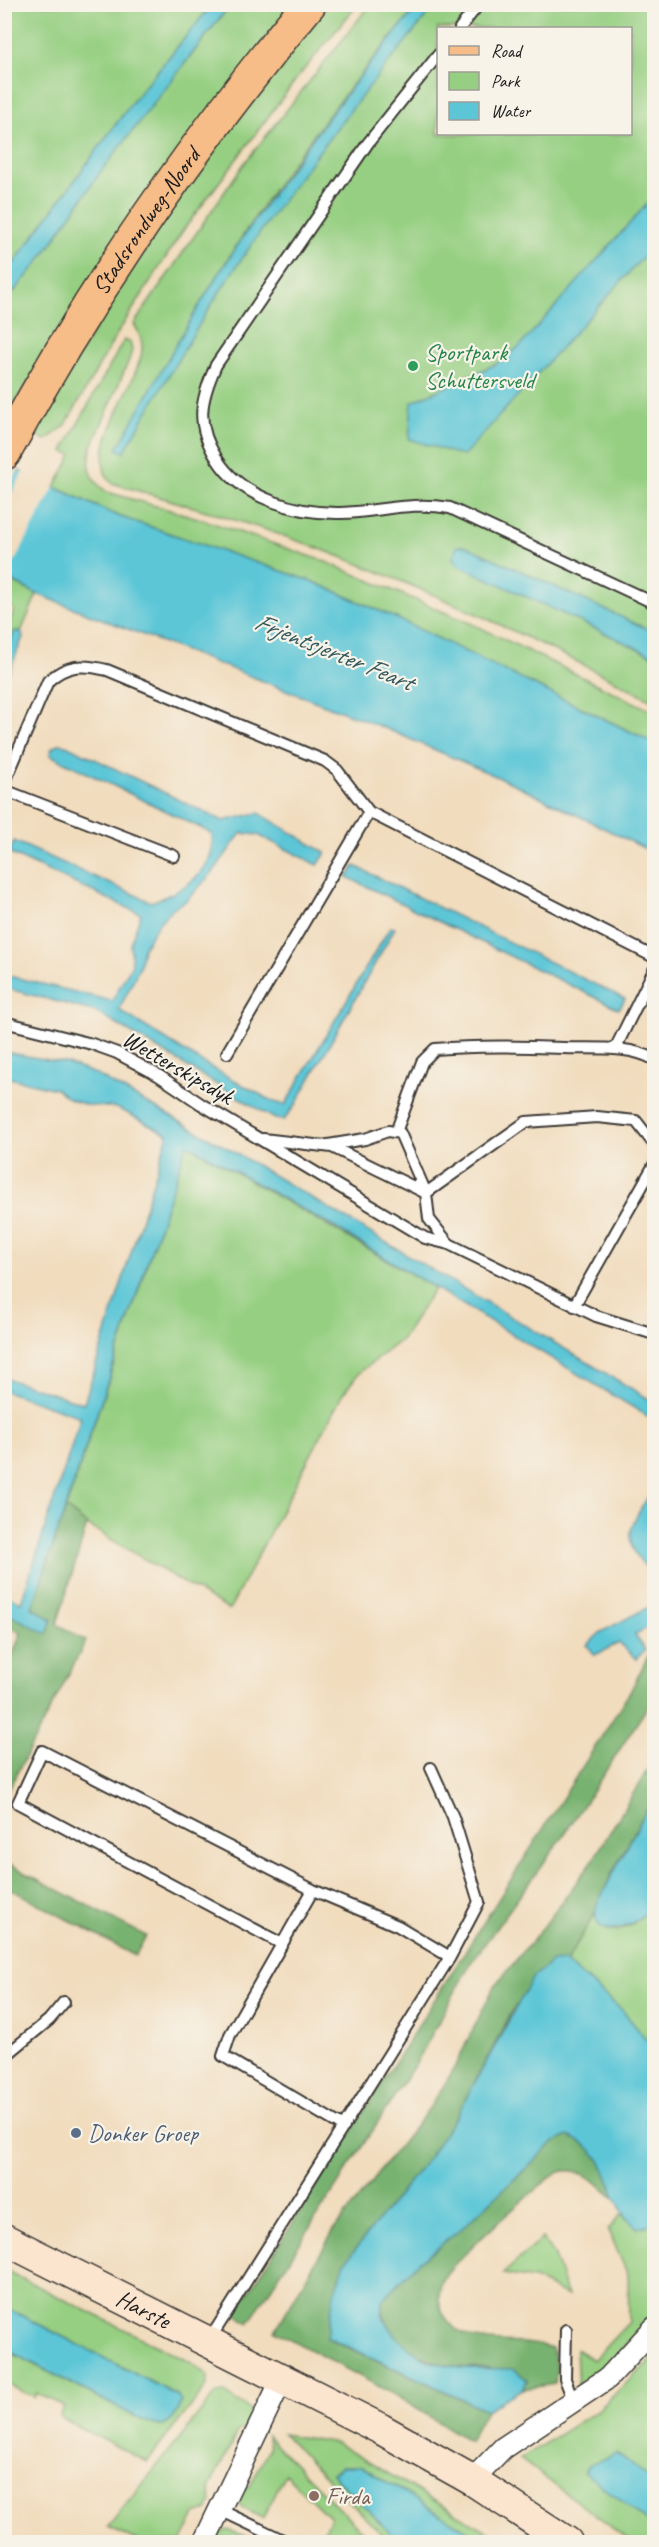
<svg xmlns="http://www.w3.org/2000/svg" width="659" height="2547" viewBox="0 0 659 2547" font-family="Caveat,sans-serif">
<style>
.green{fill:#96cf82;stroke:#59764f;stroke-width:1.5;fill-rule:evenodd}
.forest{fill:#78b270;stroke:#4a6746;stroke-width:1.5}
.water{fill:#5cc6d7;stroke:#3c717a;stroke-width:1.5}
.pier{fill:#f1dcbd}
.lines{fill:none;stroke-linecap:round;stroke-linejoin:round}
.lane-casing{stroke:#3c3934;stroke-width:14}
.street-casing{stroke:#3c3934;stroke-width:24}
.secondary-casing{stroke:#3c3934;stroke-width:33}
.primary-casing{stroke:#3c3934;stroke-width:36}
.lane{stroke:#fff;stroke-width:10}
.street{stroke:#fff;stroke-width:21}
.secondary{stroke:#fce5cf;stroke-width:30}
.primary{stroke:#f7bd88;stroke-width:33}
.leisure-dot{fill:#2e9e5b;stroke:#f7f3e8;stroke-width:2}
.service-dot{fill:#5c6f8a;stroke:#f7f3e8;stroke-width:2}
.education-dot{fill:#8d6e63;stroke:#f7f3e8;stroke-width:2}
.labels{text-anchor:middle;stroke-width:4.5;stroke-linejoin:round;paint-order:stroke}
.street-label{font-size:24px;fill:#1c1c1c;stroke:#f7f3e8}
.leisure-label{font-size:24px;fill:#27864d;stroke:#f7f3e8;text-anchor:start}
.service-label{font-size:24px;fill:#4e5e75;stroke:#f7f3e8;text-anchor:start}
.education-label{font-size:24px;fill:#785e54;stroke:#f7f3e8;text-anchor:start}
.water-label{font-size:26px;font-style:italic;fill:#32585d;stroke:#f7f3e8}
</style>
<rect width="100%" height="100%" fill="#f7f3e8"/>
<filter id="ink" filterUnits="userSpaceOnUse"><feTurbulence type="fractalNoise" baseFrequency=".0167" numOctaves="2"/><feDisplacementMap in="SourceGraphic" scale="12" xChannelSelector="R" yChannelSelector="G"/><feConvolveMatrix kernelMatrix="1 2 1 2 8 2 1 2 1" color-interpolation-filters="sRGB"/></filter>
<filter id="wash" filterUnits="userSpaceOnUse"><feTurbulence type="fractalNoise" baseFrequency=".008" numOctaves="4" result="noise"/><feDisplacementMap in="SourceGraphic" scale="24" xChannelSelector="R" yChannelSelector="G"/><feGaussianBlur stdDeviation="1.35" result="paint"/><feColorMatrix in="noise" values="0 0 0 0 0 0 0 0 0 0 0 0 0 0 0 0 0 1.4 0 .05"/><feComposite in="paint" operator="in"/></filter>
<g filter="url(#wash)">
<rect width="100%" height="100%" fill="#f1dcbd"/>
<path class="green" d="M5,5h207l-76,92 -131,178z
M230,5h61l-282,406 -5,-1v-108l34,-39 61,-89z
M329,5h28l-59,72 -116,155 -65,102 -52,92 -19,14 -14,-5c87,-151 179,-301 297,-430z
M370,5h49c-73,84 -143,174 -201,270 -35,57 -67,116 -101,174l110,-178 105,-149 99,-117h223v638l-201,-85 6,7 195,91v45c-105,-55 -215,-107 -326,-149 -71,-27 -144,-48 -216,-69 -30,-27 26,-99 30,-132 1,-9 -3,-19 -8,-27l109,-159zM438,28h192v106h-192z
M124,340l6,2 2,8 -3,10 -38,89c-4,20 -1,31 16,43l91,26 126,43 155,66 175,85v31l-256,-124 -84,-37 -196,-66 -63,-29 17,-32 -9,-4z
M6,579l31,15 -16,38 -6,-1 -10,22v-18l9,-25 -9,-13z
M187,1144l248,144 -33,51 -44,35 -15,20 -114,216 -142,-85 -21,-17z
M654,1902v147l-32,-39 -56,-48 28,-47c15,35 47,5 60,-13z
M623,2213l3,6 24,6 4,-9v94l-36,45 -40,34 -2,-40 17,11 36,-38 -1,-47 -20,-45z
M542,2238l12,18 14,40 -34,-17 -31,-5z
M5,2270l187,93 16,13 -1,10 -60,76 -88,-45 5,-11 -28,-13 -2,5 -29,-15 -1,-34 138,71 17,6c12,-4 18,-13 22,-25l-3,-5 -173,-89z
M654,2357v125l-37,-29 -33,19 70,54v16h-23l-111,-83 78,-49z
M225,2393l31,21 -8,15 -10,2 -29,57 3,14 -5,9 -12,4 -14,27h-41l-32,-15 107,-133z
M283,2434l53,9 169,99h-20l-124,-76h-19l-10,8 68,68h-10z
M266,2435l107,107h-20l-9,-9 -5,9h-21l12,-24 -45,-44 -22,44c-13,-7 -29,-11 -25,-28l12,-4 19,-38z
M228,2530l25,9 -2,3h-39l7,-9z"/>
<path class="forest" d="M66,1508l21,17 -30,99 29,17 -81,155v-122l16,-41 -16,-8v-13l42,21 5,-14 -20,-11z
M654,1644v53l-90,138 -94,129 -51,94 -171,266 -13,-10 395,-622z
M654,1759v37l-43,79 -17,40 -28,47 -2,-1 -50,47 -57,107 -32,47 -80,100 -18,76 159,72 -17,31 -76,-47 -118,-63 59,-101 96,-123 21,-33 43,-87 50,-61 49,-66z
M5,1862l141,74 -11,20 -130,-70z
M568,2136c35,13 35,30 48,62 -15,-11 -35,-33 -56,-26 -13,4 -108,91 -115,104 -11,19 -6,38 10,52 28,22 66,9 97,20l5,17 -2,19 -33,5 5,-9c-12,-4 -24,-11 -36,-12 -10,-2 -22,1 -33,-1 -35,-5 -76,-27 -76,-67l37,-38 42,-33 92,-86z"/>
<path class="water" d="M212,5h18l-131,169 -61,89 -33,39v-27l131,-178z
M419,5h17c-73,87 -142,176 -206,271 -38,57 -71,117 -106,176l-7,-3c34,-59 66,-120 103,-177 61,-94 127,-183 199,-267z
M654,196v49l-191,211 -54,-17 3,-37 84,-38 24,-18z
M4,464l114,52 196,66 84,37 256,124v110l-140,-69 -132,-57 -345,-133 -32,-16z
M457,546h9l188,86v24l-196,-91 -5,-7z
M15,631l6,1 2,5 -18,46v-30z
M59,744l7,1 157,76 36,-8 67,40 -8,12 -60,-30 -17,-2 -27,38 -27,29 -14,8 -14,15 -16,25 -4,20 -20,42 84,53 69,38 13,4 105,-178 5,1 -99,176 -12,16 -9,-1 -179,-107 -91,-24v-13l107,26 20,-37 -2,-20 11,-30 -132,-61 5,-12 137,61c30,-10 66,-30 61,-67l-7,-5 -155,-75 2,-7z
M355,866l270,133 -6,10 -272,-132z
M5,1052l60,11 28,10 138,77 423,252v18l-317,-191 -150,-85 -155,464 20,11 -5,15 -42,-22v-18l16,8 60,-185 -76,-26v-13l78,25 2,-3 83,-266 -51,-26 -30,-3 -18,-6 -13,-10 -51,-12z
M654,1487v43l-3,9 3,10v26c-38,-35 -24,-48 0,-88z
M654,1604v21l-19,9 10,16 -9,9 -17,-16 -24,12 -8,-10 14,-13z
M654,1796c1,16 4,98 -1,107 -13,26 -67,43 -56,1z
M564,1961l58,49 32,39v167l-4,9 -13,3c-36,-30 -18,-73 -69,-92l-15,7 -92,86 -42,33 -37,38v16l16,23 30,22 33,7 53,1 13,11 -5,9 -36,21 -159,-73 7,-44 11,-31 80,-100 32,-47 76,-138 19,-15z
M5,2307l173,89 3,5c-3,12 -10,21 -22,25l-17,-6 -137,-71z
M617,2453l37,29v44l-70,-54 4,-6z
M342,2466h19l124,76h-85l-68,-68z"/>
<path class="pier" d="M4,461l15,7 -14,28z
M24,470l32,14 -51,95v-73z"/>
</g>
<g filter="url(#ink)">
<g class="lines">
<defs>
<path id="lane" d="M460,28l19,-24
M438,55l-70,88 -152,222c-16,36 -21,59 1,94 24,39 80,55 124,54 39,-1 69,-12 109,-5l204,95
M4,784l44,-103c19,-17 35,-17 59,-11l218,91 12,9 32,42 285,145
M4,790l170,66
M4,1022l88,22 25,9 41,22 43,29 224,134 24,6 147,72 58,18
M615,1049l39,-79
M227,1053l142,-241
M396,1132l26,-70 13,-13c43,-4 86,-3 129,-1 30,1 64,-3 90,11
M263,1139l69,8 94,46
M322,1146l43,-7 23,-8 12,2 26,60 3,26 20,25
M426,1193l100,-71 71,-5 39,4 18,23
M574,1306l80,-141
M431,1768l22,49 26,85 -29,55
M313,1890l-83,145 -7,21 121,71
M4,2057l45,-37 15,-18
M566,2330l-1,49 9,23
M210,2339l240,-382 -52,-31 -85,-36 -271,-139 -24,52 264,141
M220,2510l67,32"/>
<path id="street" d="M472,2480l31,-32 105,-70 46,-50
M204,2542l77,-161"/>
<g id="secondary">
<path id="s1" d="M4,2239l377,190 91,51 95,62"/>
</g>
<g id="primary">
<path id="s2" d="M4,453c85,-160 189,-309 305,-449"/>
</g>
</defs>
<use href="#lane" class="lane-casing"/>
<use href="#street" class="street-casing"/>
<use href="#secondary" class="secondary-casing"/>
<use href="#primary" class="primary-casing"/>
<use href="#lane" class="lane"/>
<use href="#street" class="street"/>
<use href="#secondary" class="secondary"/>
<use href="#primary" class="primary"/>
</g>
</g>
<circle class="leisure-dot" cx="413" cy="366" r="6"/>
<circle class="service-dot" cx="76" cy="2133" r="6"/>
<circle class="education-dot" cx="314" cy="2496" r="6"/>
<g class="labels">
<g class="street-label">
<text dy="8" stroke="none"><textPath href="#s2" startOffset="272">Stadsrondweg-Noord</textPath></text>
<text transform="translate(178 1067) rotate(30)" y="8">Wetterskipsdyk</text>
<text dy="8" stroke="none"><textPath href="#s1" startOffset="156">Harste</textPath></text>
</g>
<g class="leisure-label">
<text x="425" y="360">Sportpark<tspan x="425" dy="28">Schuttersveld</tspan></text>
</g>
<g class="service-label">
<text x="88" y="2141">Donker Groep</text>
</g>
<g class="education-label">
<text x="326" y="2504">Firda</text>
</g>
<g class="water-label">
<text transform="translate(334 651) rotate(22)" y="9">Frjentsjerter Feart</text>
</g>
</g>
<rect width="659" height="2547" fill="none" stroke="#f7f3e8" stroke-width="24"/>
<rect x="437" y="27" width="195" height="108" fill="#f7f3e8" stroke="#9f9d96" stroke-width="1.5"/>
<rect x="449" y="46" width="30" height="9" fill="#f7bd88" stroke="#9f9d96" stroke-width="1.5"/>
<text x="491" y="57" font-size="18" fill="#1c1c1c">Road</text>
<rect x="449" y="72" width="30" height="18" fill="#96cf82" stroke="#9f9d96" stroke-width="1.5"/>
<text x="491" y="87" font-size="18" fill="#1c1c1c">Park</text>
<rect x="449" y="102" width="30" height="18" fill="#5cc6d7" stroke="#9f9d96" stroke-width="1.5"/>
<text x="491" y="117" font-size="18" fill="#1c1c1c">Water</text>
</svg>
